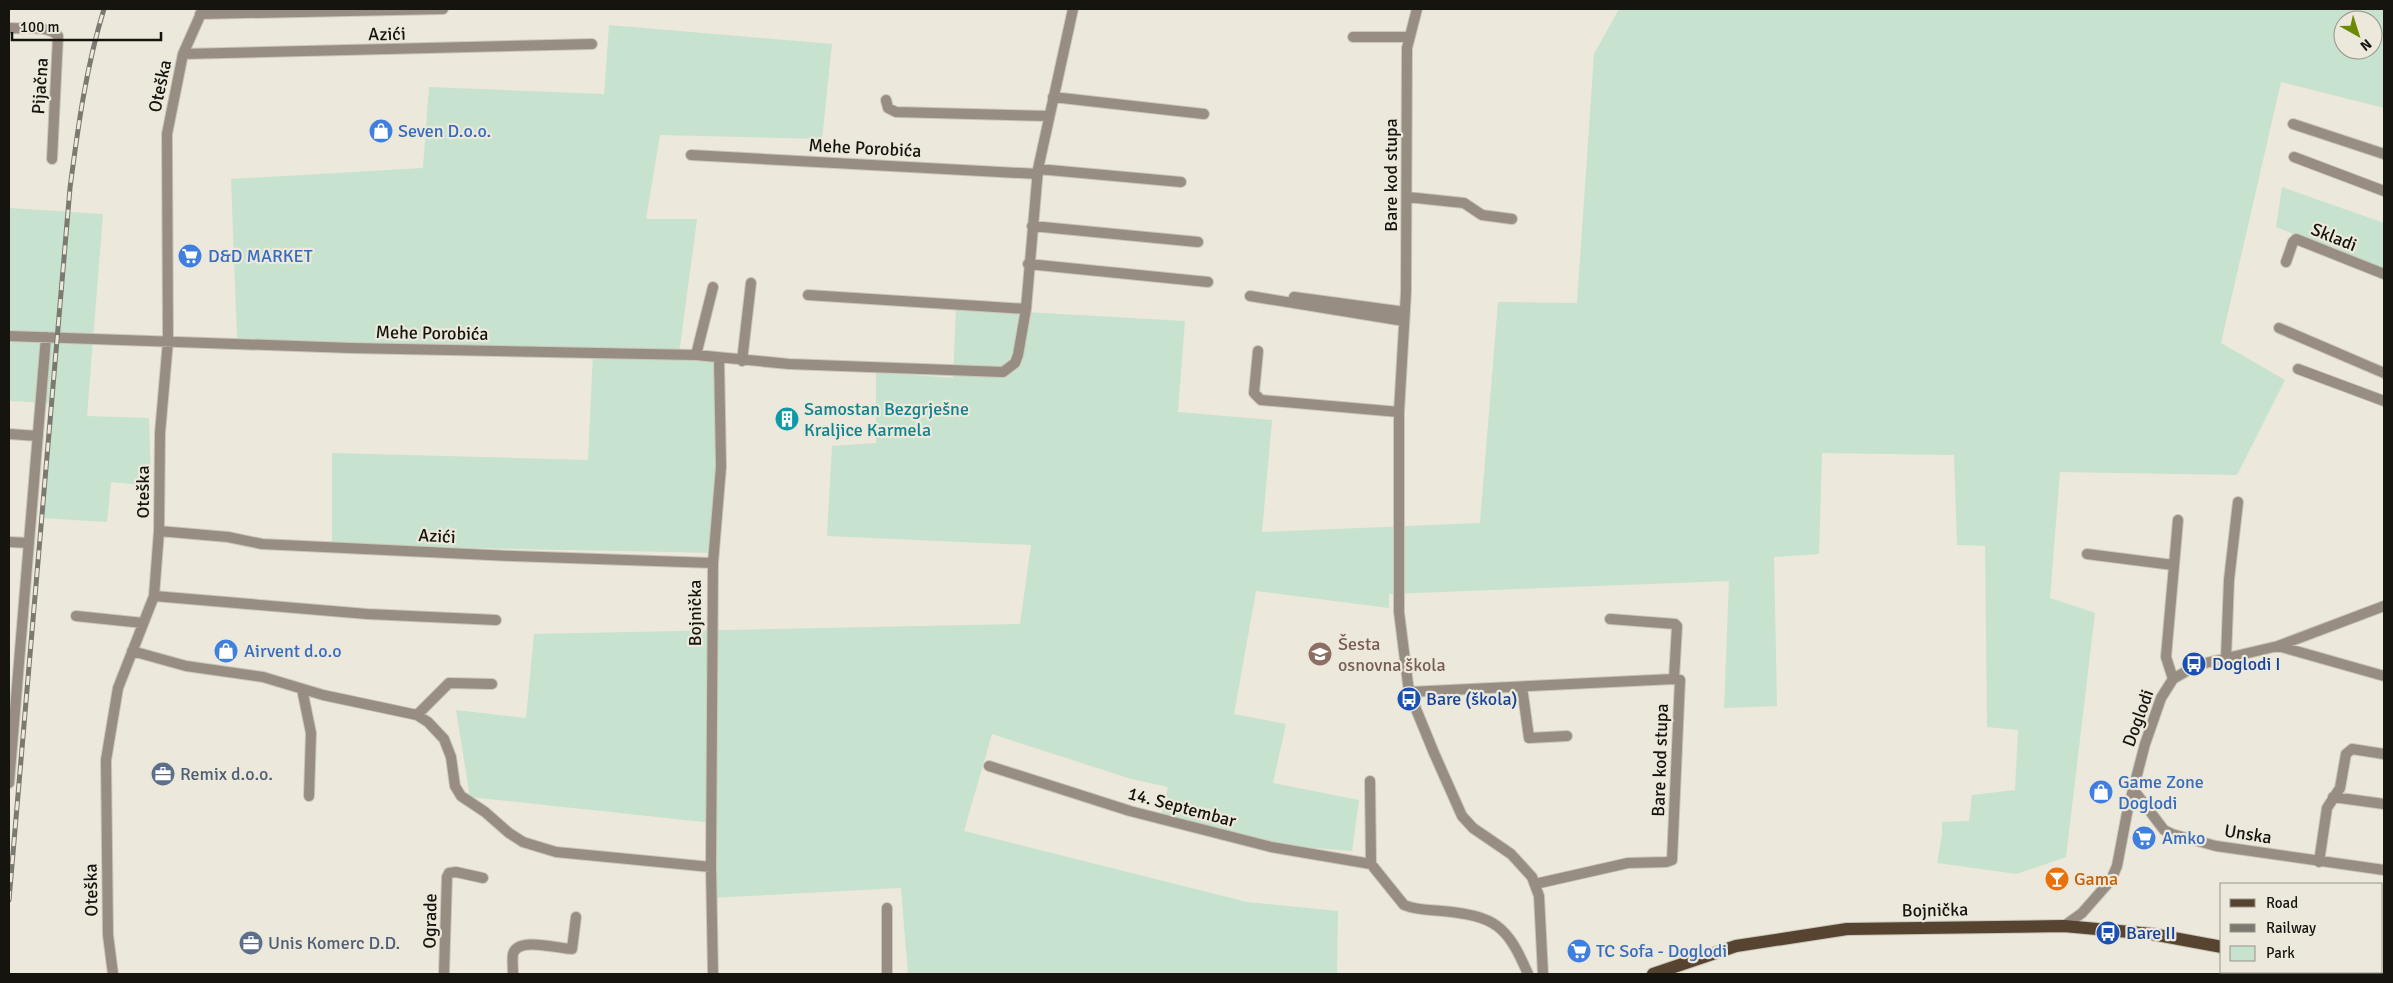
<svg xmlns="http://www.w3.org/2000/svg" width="2393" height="983" viewBox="0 0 2393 983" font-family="Signika,sans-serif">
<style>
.green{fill:#c7e2ce;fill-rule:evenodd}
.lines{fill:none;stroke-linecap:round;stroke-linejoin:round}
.minor-casing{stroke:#cac6ba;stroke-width:12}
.major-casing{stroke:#cac6ba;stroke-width:14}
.minor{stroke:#988d82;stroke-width:10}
.major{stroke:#574430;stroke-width:12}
.rail-casing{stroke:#7b7970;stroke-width:5}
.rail{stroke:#ece8db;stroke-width:3;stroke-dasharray:9;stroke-linecap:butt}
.labels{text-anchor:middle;stroke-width:4.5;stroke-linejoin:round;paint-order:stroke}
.street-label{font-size:18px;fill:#15140f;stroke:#ece8db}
.shop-label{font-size:18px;fill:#366cbe;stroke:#ece8db;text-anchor:start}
.culture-label{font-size:18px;fill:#0d838f;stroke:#ece8db;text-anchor:start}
.education-label{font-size:18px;fill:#785e54;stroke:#ece8db;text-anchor:start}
.transit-label{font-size:18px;fill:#164399;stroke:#ece8db;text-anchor:start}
.service-label{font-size:18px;fill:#4e5e75;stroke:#ece8db;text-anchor:start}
.food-label{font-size:18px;fill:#c56008;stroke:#ece8db;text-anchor:start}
</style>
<rect width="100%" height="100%" fill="#ece8db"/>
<path class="green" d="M1619,9h765v99l-103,-26 -60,261 64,37 -48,95 -177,-3 -10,126 45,15 -29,244 -49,17 -80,-11 5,-28v-13l27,-1 3,-26 43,-5 3,-60 -31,-3 -2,-181 -28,-1 -3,-90 -132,-2 -3,101 -45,3 3,149 -53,2 5,-127 -340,13v14l-133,-17 -22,123 52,10 -13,59 86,17 -7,51 -75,-6 -115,-32 6,-26 -40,-9 -136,-44 -28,97 283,71 91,9 -1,63h-429l-7,-86 -191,10 3,-75 -243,-26 -14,-87 70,8 8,-84 486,-10 11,-79 -204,-9 5,-90 44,-3v-71l77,6 3,-70 229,13 -7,91 94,8 -10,112 218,-9 18,-221 79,1 17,-249zM2343,20h30v30h-30z
M609,25l223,19 -10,95 -162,-4 -14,84h51l-18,135 43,5 -3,194 -387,-8v-92l256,7 5,-107 -356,-15 -6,-159 192,-11 6,-81 175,7z
M2282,187l102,36v47l-108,-43z
M9,208l94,6 -16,202 62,2 2,68 -40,-4 -4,40 -66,-4 10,-115 -42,-2z"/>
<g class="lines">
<defs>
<path id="minor" d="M1417,9l-10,39 -1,244 -7,120v200l10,80 25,61 28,63 11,12 38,26 21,23 7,19 4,78
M200,14l243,-5
M9,28c14,1 40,-3 49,8l-6,123
M1353,37h55
M183,54l409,-10
M1053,97l151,17
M886,100l2,8 8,4 153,4
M2293,124l91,30
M691,155l347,19
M2294,157l90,34
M1038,169l143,13
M1407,197l57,6 18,12 30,4
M1032,226l166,16
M2286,262l7,-20 3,-3 88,35
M1028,264l180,18
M808,295l218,14
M1250,296l154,25
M1294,297l111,15
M2279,328l105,45
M9,336l342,12 345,7 93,9 214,8 12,-9 3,-8 8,-46 12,-140 35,-160
M1258,351l-4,42 7,7 138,12
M696,355l17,-68
M742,361l9,-78
M2298,369l86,32
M9,434l29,2
M159,531l69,6 34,7 250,12 201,7
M9,542l20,1
M2087,554l86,11
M154,596l213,18 129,6
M76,616l67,7
M1610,619l65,5 2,2 -3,53
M2278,646l106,30
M132,651l54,15 77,11 60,18 94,20 11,7 16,17 7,18 4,29 6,10 24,16 24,21 14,9 33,10 155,15
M2226,658l3,-78 9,-78
M2173,679l-7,-22 12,-137
M1522,687l7,51 38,-2
M302,689l9,44 -2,63
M1409,692l265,-13 6,1 -8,180 -6,2 -38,1 -93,21
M417,715l32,-32 43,1
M989,766l141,45 141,36 100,17 33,41c12,5 25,5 38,6 53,5 65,14 86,63
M1370,781l1,83
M9,783l37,-446
M2133,789l31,41 8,4 44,12 168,24
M2333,797l51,7
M2319,862l8,-54 13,-20 6,-34 6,-5 32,5
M2064,926l18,-13 29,-33 6,-14 10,-53 18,-69 16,-46 12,-19 24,-14 81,-19 106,-40
M113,974l-5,-39 -2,-175 12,-72 36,-92 5,-65 1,-98 8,-92 -1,-207 16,-80 20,-45
M444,974l3,-97 2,-4 7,-1 27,6
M513,974c0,-6 -1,-14 0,-20 5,-18 45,-5 59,-5l4,-32
M713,974l-2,-107 2,-304 8,-96 -2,-108
M887,974v-66"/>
<path id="major" d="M2306,972l7,2
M1653,974l83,-28 111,-17 217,-3 88,8 70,13"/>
</defs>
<use href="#minor" class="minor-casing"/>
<use href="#major" class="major-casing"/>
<use href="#minor" class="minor"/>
<use href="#major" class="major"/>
<defs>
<path id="rail" d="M9,900l61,-712c8,-61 16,-121 34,-179"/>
</defs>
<use href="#rail" class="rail-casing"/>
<use href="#rail" class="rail"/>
</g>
<defs>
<symbol id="shop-disc" viewBox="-11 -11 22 22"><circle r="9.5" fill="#3f7fe0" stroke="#ece8db"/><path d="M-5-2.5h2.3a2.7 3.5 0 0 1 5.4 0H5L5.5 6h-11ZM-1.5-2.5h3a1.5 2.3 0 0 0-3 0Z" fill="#fff"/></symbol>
<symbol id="supermarket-disc" viewBox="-11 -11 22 22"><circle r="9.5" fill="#3f7fe0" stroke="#ece8db"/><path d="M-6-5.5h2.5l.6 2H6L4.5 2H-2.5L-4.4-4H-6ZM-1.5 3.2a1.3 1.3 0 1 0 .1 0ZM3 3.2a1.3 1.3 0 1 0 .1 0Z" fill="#fff"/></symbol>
<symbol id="building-disc" viewBox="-11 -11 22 22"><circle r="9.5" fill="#0f9aa8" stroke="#ece8db"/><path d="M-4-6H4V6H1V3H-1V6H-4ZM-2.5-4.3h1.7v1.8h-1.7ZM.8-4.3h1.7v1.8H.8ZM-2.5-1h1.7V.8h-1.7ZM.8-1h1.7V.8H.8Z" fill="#fff"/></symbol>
<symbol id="school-disc" viewBox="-11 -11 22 22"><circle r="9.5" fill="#8d6e63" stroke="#ece8db"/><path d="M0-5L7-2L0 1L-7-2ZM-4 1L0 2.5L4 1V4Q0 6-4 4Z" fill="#fff"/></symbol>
<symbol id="bus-disc" viewBox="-11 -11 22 22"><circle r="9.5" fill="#1a4fb4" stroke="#ece8db"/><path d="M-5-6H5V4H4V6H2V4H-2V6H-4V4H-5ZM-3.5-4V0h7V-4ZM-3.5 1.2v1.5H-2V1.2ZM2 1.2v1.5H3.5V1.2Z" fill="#fff"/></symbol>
<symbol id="office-disc" viewBox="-11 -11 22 22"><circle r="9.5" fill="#5c6f8a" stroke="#ece8db"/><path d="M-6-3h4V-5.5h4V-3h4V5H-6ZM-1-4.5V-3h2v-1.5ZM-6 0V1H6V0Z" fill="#fff"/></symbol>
<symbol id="bar-disc" viewBox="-11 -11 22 22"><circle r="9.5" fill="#e8710a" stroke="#ece8db"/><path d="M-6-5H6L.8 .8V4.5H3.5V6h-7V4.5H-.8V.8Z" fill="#fff"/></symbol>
</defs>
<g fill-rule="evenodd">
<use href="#shop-disc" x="367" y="117" width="28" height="28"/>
<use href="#supermarket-disc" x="176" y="242" width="28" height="28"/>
<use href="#building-disc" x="773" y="405" width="28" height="28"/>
<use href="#shop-disc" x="212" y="637" width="28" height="28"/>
<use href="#school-disc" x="1306" y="640" width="28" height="28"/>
<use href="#bus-disc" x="2180" y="650" width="28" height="28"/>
<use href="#bus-disc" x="1395" y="685" width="28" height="28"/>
<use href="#office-disc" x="149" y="760" width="28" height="28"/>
<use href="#shop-disc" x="2087" y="778" width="28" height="28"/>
<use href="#supermarket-disc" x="2130" y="824" width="28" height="28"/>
<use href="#bar-disc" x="2043" y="865" width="28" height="28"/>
<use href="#bus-disc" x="2094" y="919" width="28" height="28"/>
<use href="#office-disc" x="237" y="929" width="28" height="28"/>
<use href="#supermarket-disc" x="1565" y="937" width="28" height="28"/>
</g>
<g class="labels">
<g class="street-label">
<text transform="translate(387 34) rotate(-1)" y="6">Azići</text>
<text transform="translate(40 86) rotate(-86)" y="6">Pijačna</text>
<text transform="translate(160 86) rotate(-78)" y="6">Oteška</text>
<text transform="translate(865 148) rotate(3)" y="6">Mehe Porobića</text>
<text transform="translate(1391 175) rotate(-90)" y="6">Bare kod stupa</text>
<text transform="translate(2334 237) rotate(22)" y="6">Skladi</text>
<text transform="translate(432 333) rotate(1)" y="6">Mehe Porobića</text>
<text transform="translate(143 492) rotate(-90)" y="6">Oteška</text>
<text transform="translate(437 536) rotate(3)" y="6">Azići</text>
<text transform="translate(695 613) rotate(-90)" y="6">Bojnička</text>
<text transform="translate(2138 718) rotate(-70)" y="6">Doglodi</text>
<text transform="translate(1660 760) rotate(-88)" y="6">Bare kod stupa</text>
<text transform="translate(1182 807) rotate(15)" y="6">14. Septembar</text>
<text transform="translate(2248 834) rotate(9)" y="6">Unska</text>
<text transform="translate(91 890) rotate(-91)" y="6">Oteška</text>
<text transform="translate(1935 910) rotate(-1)" y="6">Bojnička</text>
<text transform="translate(430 921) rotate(-89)" y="6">Ograde</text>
</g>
<g class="shop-label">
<text x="398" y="137">Seven D.o.o.</text>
<text x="208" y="262">D&amp;D MARKET</text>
<text x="244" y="657">Airvent d.o.o</text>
<text x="2118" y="788">Game Zone<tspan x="2118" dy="21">Doglodi</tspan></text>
<text x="2162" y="844">Amko</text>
<text x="1596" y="957">TC Sofa - Doglodi</text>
</g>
<g class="culture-label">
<text x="804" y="415">Samostan Bezgrješne<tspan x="804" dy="21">Kraljice Karmela</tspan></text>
</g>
<g class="education-label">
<text x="1338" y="650">Šesta<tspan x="1338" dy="21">osnovna škola</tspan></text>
</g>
<g class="transit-label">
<text x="2212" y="670">Doglodi I</text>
<text x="1426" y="705">Bare (škola)</text>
<text x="2126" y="939">Bare II</text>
</g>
<g class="service-label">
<text x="180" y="780">Remix d.o.o.</text>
<text x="268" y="949">Unis Komerc D.D.</text>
</g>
<g class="food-label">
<text x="2074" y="885">Gama</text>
</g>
</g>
<rect width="2393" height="983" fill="none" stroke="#15140f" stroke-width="20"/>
<rect x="2220" y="883" width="162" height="90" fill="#ece8db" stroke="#969389"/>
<rect x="2230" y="899" width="25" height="8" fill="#574430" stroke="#969389"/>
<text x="2266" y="908" font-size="15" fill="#15140f">Road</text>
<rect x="2230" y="924" width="25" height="8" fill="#7b7970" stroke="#969389"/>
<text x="2266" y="933" font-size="15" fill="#15140f">Railway</text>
<rect x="2230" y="946" width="25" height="15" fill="#c7e2ce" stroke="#969389"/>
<text x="2266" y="958" font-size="15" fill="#15140f">Park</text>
<g transform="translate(2358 35) rotate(141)"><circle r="24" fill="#ece8db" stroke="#969389"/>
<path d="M0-4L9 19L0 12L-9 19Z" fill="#6b8903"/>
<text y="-8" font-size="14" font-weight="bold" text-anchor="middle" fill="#15140f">N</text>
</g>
<path d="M12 32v8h149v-8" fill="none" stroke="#15140f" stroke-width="2.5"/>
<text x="20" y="32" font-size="15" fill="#15140f" stroke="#ece8db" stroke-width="4" paint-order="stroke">100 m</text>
</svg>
